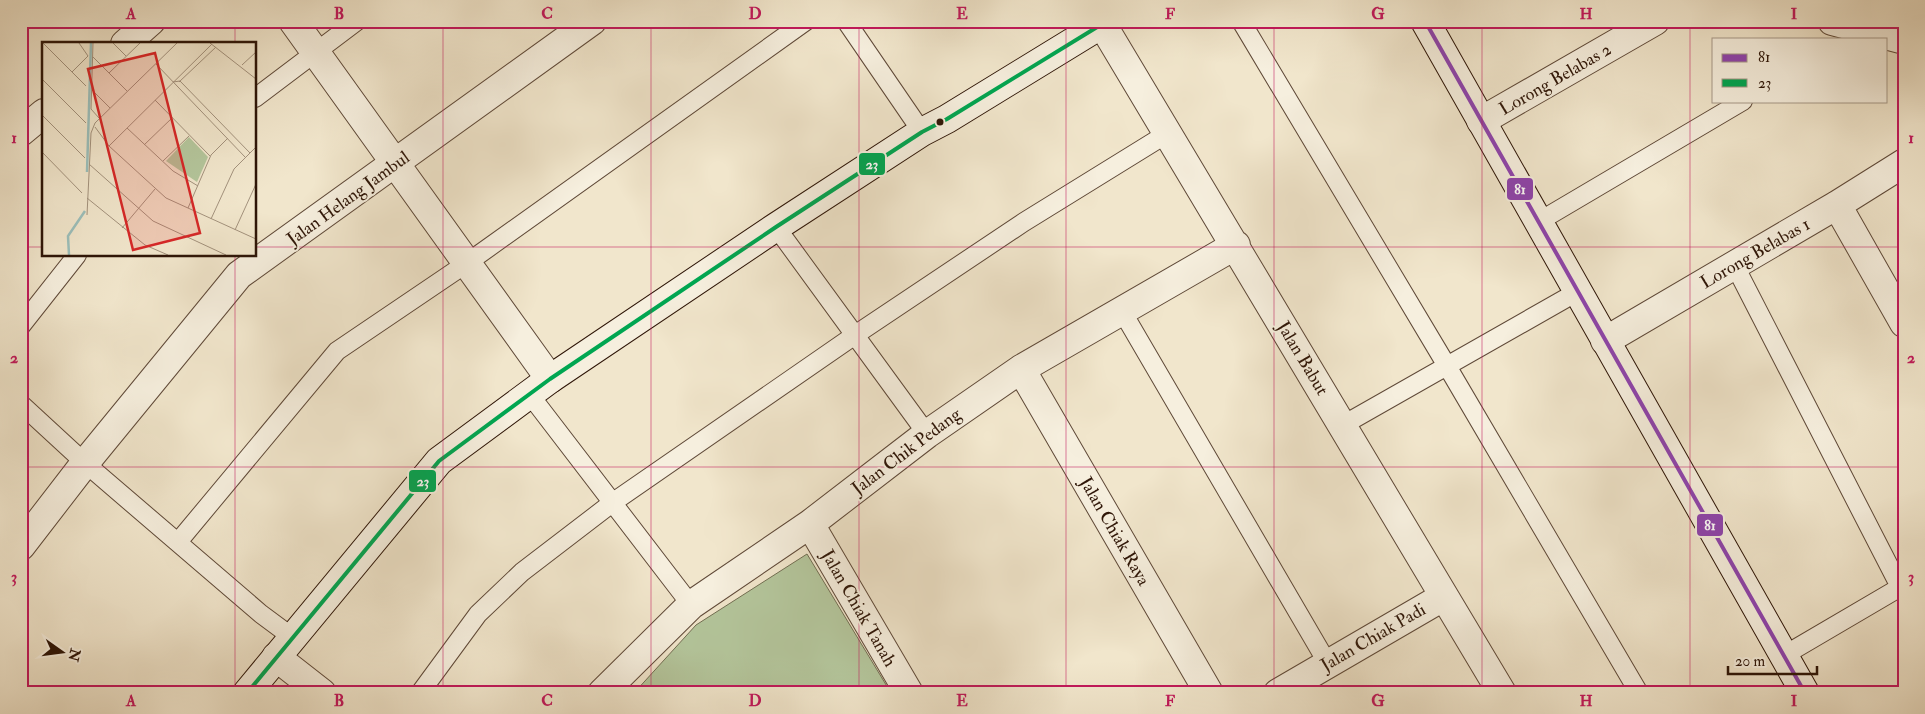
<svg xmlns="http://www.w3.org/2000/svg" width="1925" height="714" viewBox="0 0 1925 714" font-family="'IM FELL Double Pica',serif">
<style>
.green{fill:#b4c69c;stroke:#716e52}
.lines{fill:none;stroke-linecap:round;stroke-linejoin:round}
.lane-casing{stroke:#5f4938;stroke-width:20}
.street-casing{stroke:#5f4938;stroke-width:30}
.secondary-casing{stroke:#2e1507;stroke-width:30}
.lane{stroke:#f6efde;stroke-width:18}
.street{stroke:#f6efde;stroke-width:28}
.secondary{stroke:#f6efde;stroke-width:28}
.bus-1-casing{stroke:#f6efde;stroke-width:8}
.bus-2-casing{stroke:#f6efde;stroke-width:8}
.bus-1{stroke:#8e44ad;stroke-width:4}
.bus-2{stroke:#00a651;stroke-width:4}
.grid{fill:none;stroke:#c2185b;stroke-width:1;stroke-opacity:0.55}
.bus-dot{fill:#2e1507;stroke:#f6efde;stroke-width:2}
.labels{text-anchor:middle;stroke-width:4;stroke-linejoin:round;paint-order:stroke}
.street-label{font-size:18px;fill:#2e1507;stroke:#f6efde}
.inset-river{fill:none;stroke:#9bbfbb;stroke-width:2.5}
.inset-road{fill:none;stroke:#a3927d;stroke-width:1}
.view{fill:#d62828;fill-opacity:0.15;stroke:#d62828;stroke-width:2.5}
.inset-edge{fill:none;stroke:#2e1507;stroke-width:2.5}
.line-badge{stroke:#f6efde;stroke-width:2}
.badge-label{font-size:14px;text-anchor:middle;font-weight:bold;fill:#fff}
.neatline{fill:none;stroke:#c2185b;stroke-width:2}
.grid-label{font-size:16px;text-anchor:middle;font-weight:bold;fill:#c2185b}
</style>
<rect width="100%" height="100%" fill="#f1e6cc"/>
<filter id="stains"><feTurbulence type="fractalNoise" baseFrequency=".004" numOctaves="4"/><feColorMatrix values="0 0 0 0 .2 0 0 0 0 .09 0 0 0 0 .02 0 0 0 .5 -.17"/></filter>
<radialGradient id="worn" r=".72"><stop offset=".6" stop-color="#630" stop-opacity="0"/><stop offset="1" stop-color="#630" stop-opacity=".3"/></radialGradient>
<path class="green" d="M807,554l84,139h-257l62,-68z"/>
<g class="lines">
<defs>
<path id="lane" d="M846,21l76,111
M1241,21l206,345 192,327
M255,98l102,-77
M1538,222l205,-121
M776,227l151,207
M1735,266l165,321
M1122,311l206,353
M21,326l56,-71
M530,395l161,210
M21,404l64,59 176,151 31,23
M1343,425l234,-133
M178,542l159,-191 130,-88 339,-242
M1783,656l121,-71
M420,693l58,-79 44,-42 90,-69 243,-168 169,-113 144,-89"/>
<path id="street" d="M293,21l257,358
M1832,21l72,19
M1102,24l400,669
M125,44l26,-23
M1481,121l174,-100
M21,132l23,-19
M1837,205l67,118
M1605,341l232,-136 67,-42
M1021,369l188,324
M810,524l99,169
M21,546l64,-83 154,-188 353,-254
M276,657l46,36
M602,693l89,-88 119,-81 117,-90 94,-65 215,-124
M1278,693l165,-96"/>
<path id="secondary" d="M1425,21l380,672
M247,693l192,-232 111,-82 226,-152 146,-95 25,-13 160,-98"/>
</defs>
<use href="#lane" class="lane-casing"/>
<use href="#street" class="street-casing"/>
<use href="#secondary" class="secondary-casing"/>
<use href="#lane" class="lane"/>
<use href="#street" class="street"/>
<use href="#secondary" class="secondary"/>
<defs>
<path id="bus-1" d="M1425,21l380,672"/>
<path id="bus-2" d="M247,693l192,-232 111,-82 226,-152 146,-95 25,-13 160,-98"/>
</defs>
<use href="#bus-1" class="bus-1-casing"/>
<use href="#bus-2" class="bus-2-casing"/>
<use href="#bus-1" class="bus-1"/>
<use href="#bus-2" class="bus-2"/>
</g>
<path class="grid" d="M235,21v23M443,21v672M651,21v672M859,21v672M1066,21v672M1274,21v672M1482,21v672M1690,21v672M21,247h23M255,247h1649M235,255v438M21,467h1883"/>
<circle class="bus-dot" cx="940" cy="122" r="4.5"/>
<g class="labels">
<g class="street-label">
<text transform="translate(1555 79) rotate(-30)" y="6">Lorong Belabas 2</text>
<text transform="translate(348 198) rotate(-36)" y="6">Jalan Helang Jambul</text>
<text transform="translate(1755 253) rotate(-30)" y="6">Lorong Belabas 1</text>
<text transform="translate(1303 358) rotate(59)" y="6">Jalan Babut</text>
<text transform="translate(906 451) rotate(-37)" y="6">Jalan Chik Pedang</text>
<text transform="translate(1115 531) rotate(60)" y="6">Jalan Chiak Raya</text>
<text transform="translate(859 608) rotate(60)" y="6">Jalan Chiak Tanah</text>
<text transform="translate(1373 637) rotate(-30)" y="6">Jalan Chiak Padi</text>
</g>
</g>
<g transform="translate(42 42)">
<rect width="214" height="214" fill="#f1e6cc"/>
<path d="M147,95l19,20 -11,25 -31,-21z" fill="#b4c69c"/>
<path class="inset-river" d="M45,130l4,-129M27,213l-1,-19 17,-25"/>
<path class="inset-road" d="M1,1l43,43M51,1l-2,66 8,9M71,1l13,13M168,1l46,36M51,15l34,34M114,22l89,93M200,23l14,-13M30,30l16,-16 -9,-13M67,31l31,-30M0,37l44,44M131,40l7,-1 70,72M137,40l37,-35M50,48l18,18M113,58l55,56M0,73l43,43M53,85l14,19 57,52 90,41M85,86l46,43 25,15M102,103l28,-27M67,104l103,-102M0,110l40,41M121,119l26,-25M47,122l64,57 73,34M45,156l58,47 23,10M146,166l23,-53 17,-17M45,173l4,-82 4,-10 82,-80M169,177l23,-50 22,-22M80,186l33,-39M193,188l21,-46"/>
<path class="view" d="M113,11l45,180 -67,17 -45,-181z"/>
<rect width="214" height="214" class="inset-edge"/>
</g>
<g class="line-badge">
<rect x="858" y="152" width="28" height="24" rx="5" fill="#00a651"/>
<rect x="1506" y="177" width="28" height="24" rx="5" fill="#8e44ad"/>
<rect x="408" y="469" width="29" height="24" rx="5" fill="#00a651"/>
<rect x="1696" y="513" width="28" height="24" rx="5" fill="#8e44ad"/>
</g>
<g class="badge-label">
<text x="872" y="169">23</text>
<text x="1520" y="194">81</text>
<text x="423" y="486">23</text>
<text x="1710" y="530">81</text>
</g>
<rect width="1925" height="714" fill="none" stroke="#f1e6cc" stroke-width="55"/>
<rect x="1712" y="38" width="175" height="65" fill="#f6efde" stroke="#a69888"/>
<rect x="1722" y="54" width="25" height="8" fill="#8e44ad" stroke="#a69888"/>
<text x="1758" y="62" font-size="15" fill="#2e1507">81</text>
<rect x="1722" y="79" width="25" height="8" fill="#00a651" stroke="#a69888"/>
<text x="1758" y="88" font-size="15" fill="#2e1507">23</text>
<g transform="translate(62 652) rotate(104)" stroke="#f6efde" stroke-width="4" paint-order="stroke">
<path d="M0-4L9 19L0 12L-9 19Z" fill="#2e1507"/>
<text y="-8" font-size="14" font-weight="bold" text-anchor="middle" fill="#2e1507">N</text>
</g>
<path d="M1728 666v8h89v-8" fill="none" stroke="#2e1507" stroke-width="2.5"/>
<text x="1735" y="666" font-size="15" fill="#2e1507" stroke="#f6efde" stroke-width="4" paint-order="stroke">20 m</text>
<rect x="28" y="28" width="1870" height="658" class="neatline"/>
<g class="grid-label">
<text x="131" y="19">A</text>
<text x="339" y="19">B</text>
<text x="547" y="19">C</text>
<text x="755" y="19">D</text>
<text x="962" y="19">E</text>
<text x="1170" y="19">F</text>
<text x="1378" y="19">G</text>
<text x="1586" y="19">H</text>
<text x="1794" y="19">I</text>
<text x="14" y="143">1</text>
<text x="1911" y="143">1</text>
<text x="14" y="363">2</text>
<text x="1911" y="363">2</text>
<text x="14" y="582">3</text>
<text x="1911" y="582">3</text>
<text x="131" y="706">A</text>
<text x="339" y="706">B</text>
<text x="547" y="706">C</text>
<text x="755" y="706">D</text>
<text x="962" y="706">E</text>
<text x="1170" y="706">F</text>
<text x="1378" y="706">G</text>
<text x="1586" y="706">H</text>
<text x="1794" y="706">I</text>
</g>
<rect width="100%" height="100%" filter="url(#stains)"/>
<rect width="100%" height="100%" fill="url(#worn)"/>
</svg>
